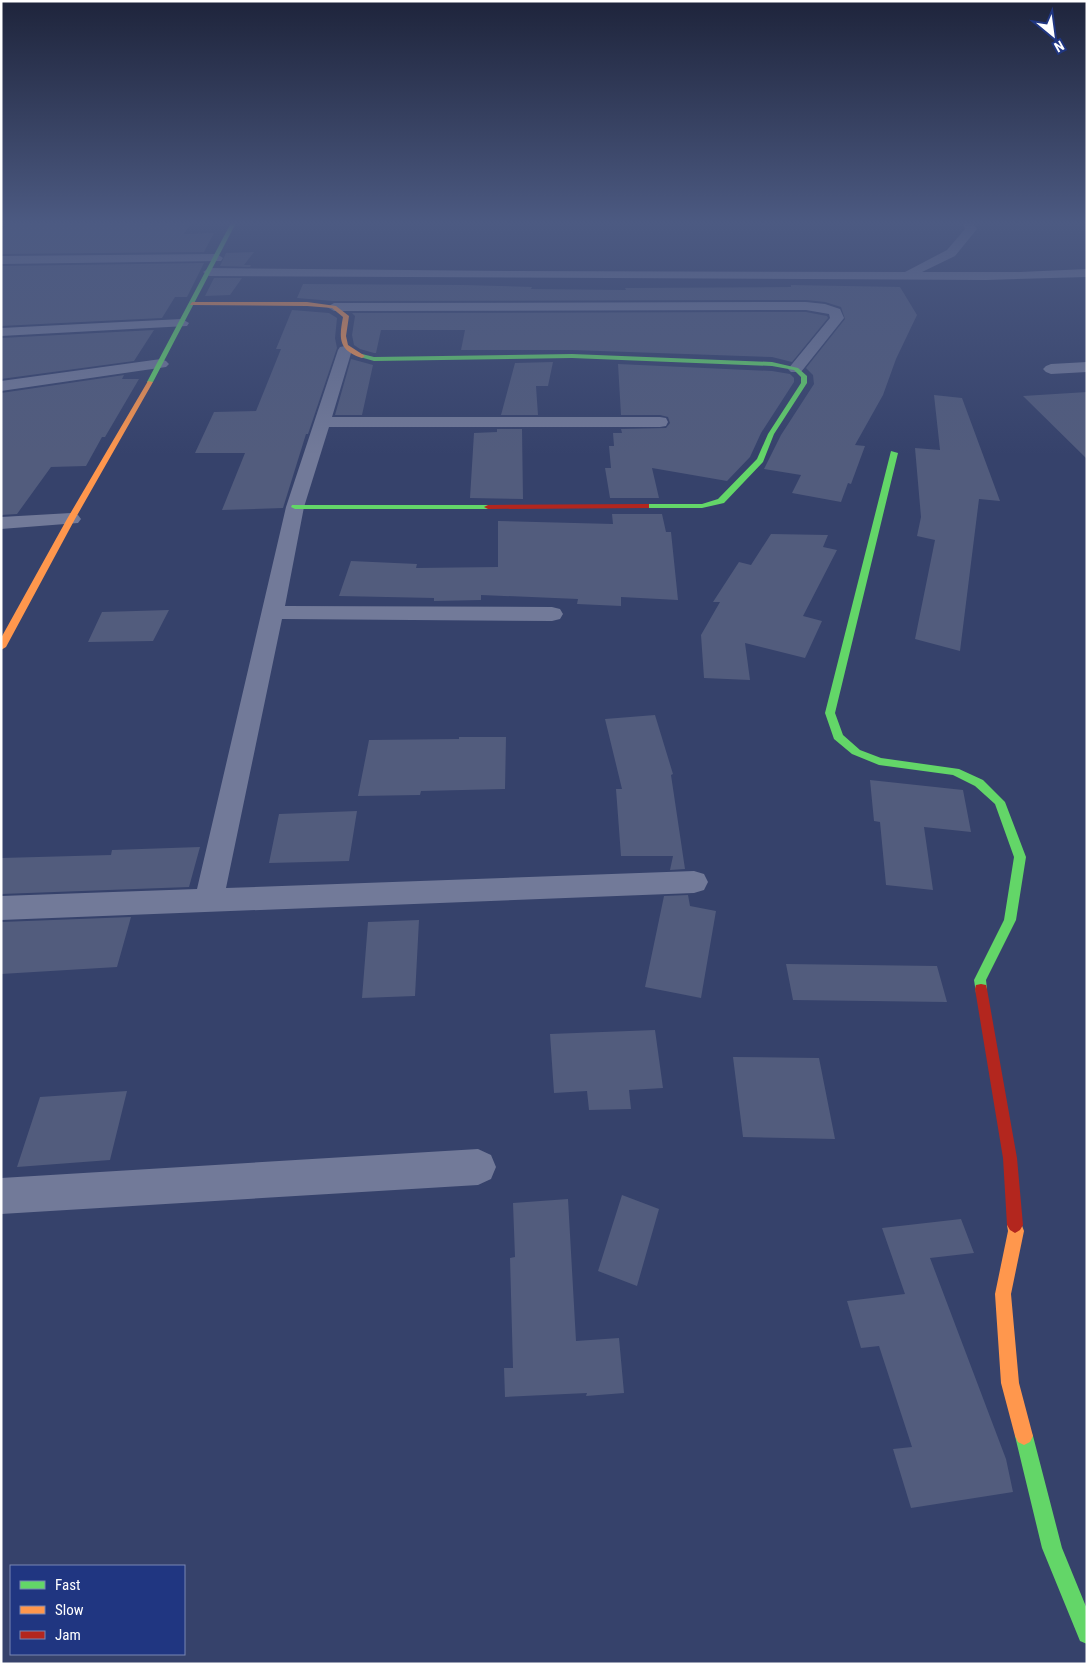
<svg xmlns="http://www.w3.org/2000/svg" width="1088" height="1665" viewBox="0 0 1088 1665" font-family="'Roboto Condensed',sans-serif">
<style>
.building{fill:#525c7d}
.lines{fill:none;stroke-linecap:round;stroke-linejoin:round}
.street{fill:#727a99;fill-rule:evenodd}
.fast{fill:#63d668;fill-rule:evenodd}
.slow{fill:#ff974d;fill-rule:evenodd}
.jam{fill:#b3261e;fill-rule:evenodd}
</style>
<rect width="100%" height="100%" fill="#36426b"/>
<path class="building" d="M12,221h180l-8,13 30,-1 -10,19 -203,2v-23z
M254,252l-10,13h7l-1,2 -30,-1 6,-13z
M204,263l-17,34h-12l-13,21 -161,8v-60z
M214,278h28l-12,17 -25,1z
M303,284l161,1 68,2 -1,2 95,1 -1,-2 166,-1v-2l109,2 17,28 -21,44 -13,36 -28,50 10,1 -14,38 -3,-1 -7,19 -49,-9 9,-18 -37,-6 17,-34 33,-51 -1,-9 -7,-7 39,-49 -4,-12 -16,-5 -19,-2 -473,1 -36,-3z
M292,310l37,3 8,5 -2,20 2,10 -29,86h-2l-23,74 -61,2 23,-57h-50l19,-41 42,-1 25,-62h-5z
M806,312l21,4 1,2 -36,44 -20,-5 -200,-7h-111l4,-20h-84l-5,23h-2l-14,-4 -6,-4 -2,-10 3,-19 -3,-3z
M154,330l-20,31 -133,18v-41z
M351,359l22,6 -11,50h-27z
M553,362l-5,24h-12l2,29h-37l14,-52z
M618,364l154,7 18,3 4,4v4l-33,51 -11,24 -23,24 -75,-13 7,30h-49l-5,-30h6l-2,-22h5l-1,-13h9l-1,-4 45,-1 4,-5 -2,-6 -8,-2h-39z
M124,375l-2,4h17l-34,58h-3l-16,29 -35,1 -34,47 -16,1v-122z
M1087,392v67l-64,-63z
M934,395l28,3 38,103 -21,-2 -19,152 -45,-12 20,-99 -18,-4 4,-19 -6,-69 25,2z
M497,429h25l1,70 -53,-1 4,-65 23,-1z
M612,514h50l4,18h5l7,68 -57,-3v9l-44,-2 1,-5 -97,-4v5l-47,1v-3l-95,-2 12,-35 66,3 -1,4 82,-1v-46l115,3z
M771,534l57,1 -5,12 14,3 -34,66 19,5 -17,37 -60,-15 5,37 -46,-2 -3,-43 19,-33h-7l26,-40 12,3z
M169,610l-16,31 -65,1 14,-30z
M655,715l18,59 -2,1 14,94 -15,1 3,-14h-52l-5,-67h6l-17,-70z
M459,737h47l-1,52 -84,2 -1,4 -62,1 11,-56 90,-1z
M870,780l93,10 8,42 -47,-5 9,63 -47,-5 -6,-63 -6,-1z
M357,811l-8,50 -80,2 10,-49z
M200,847l-11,40 -188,7v-36l110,-3 1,-5z
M688,895l2,11 26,5 -15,87 -56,-11 19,-91z
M131,917l-14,50 -116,7v-52z
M419,920l-4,76 -53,2 6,-76z
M786,964l151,2 10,36 -154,-2z
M655,1030l8,58 -34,2 2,19 -42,1 -2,-19 -33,2 -4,-59z
M733,1057l86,1 16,81 -92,-2z
M127,1091l-17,69 -93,7 23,-70z
M622,1195l37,14 -22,77 -39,-15z
M568,1199l8,142 43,-3 5,55 -38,3 1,-3 -82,4 -1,-29h9l-3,-110 5,-1 -2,-54z
M961,1219l13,34 -44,5 76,201 7,33 -102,16 -18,-59 19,-2 -33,-101 -18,2 -14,-47 58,-7 -23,-66z"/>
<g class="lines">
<path class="street" d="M961,221h11l5,8 -22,27 -33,16h98l67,-3v8l-101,3 -777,-4 -6,-4 6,-4 305,3 391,1 42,-22 18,-21z
M217,254l6,4 -2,3 -220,3v-8z
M806,302l19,2 15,5 4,9 -43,54h-10l-3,-3 42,-51 -1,-4 -23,-4 -472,1 -7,-4 7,-4z
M182,319l7,4 -2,3 -186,10v-8z
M345,346l5,1 2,3 -20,67h328l6,1 2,4 -2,4 -6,1h-331l-25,80 -19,99 267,1 8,2 3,5 -3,5 -8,2 -270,-2 -56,269 468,-17 10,3 4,8 -4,8 -10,3 -693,27v-24l196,-7 89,-382 52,-157 2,-3z
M161,359l5,2 3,3 -3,3 -165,24v-10z
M1087,362v10l-36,2 -5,-2 -3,-3 3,-3 5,-2z
M71,513l7,2 3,4 -3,4 -77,6v-12z
M478,1149l13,6 5,12 -5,12 -13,6 -477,29v-36z"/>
<path class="fast" d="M232,221h5l-84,161 -5,1 -1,-1z
M362,354l12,3 198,-3 200,8 26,6 9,8v7l-33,51 -11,28 -39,41 -22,5h-59v-4h59l16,-5 39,-40 11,-25 33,-51v-6l-7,-7 -22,-4 -200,-8 -198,3 -14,-4v-2z
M891,451l7,2 -63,260 8,22 17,15 21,8 78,11 24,11 22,22 21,55 -10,63 -30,60 1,9 -1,4 -5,1 -5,-1 -2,-13 30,-60 10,-63 -19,-53 -20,-18 -22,-11 -74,-10 -27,-11 -18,-15 -9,-26z
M292,505h196l4,2 -4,2h-193l-4,-2z
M1024,1427l6,3 3,6 29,112 25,61v35l-7,-3 -38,-93 -27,-112 3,-6z"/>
<path class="slow" d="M192,302h115l29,4 13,10 -3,20 2,9 17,11 -3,2c-24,-8 -23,-20 -19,-41l-11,-9 -25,-2 -117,-1z
M148,381l5,1 -78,137 -69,128 -5,3v-12l66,-119z
M1015,1217l5,3 4,11 -13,63 8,89 14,53 -3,6 -6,3 -6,-3 -3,-6 -14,-53 -6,-89 13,-63 -1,-6 3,-5z"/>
<path class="jam" d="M646,504h3v4l-161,1 -4,-2 4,-2z
M981,984l5,1 1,4 30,169 6,67 -3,5 -5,3 -5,-3 -3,-5 -4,-67 -28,-169 1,-4z"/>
</g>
<linearGradient id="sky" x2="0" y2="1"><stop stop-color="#1e243b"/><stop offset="0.49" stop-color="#4c5a82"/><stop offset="1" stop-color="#4c5a82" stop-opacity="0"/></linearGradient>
<rect width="1088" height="455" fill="url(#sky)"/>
<rect width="1088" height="1665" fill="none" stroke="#ffffff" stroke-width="5"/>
<rect x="10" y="1565" width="175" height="90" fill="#203681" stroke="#7986b3"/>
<rect x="20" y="1581" width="25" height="8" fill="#63d668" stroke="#7986b3"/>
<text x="55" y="1590" font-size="15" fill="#ffffff">Fast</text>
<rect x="20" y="1606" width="25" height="8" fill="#ff974d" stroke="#7986b3"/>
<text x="55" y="1615" font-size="15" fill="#ffffff">Slow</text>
<rect x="20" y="1631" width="25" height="8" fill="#b3261e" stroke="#7986b3"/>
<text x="55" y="1640" font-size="15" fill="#ffffff">Jam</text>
<g transform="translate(1053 35) rotate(151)" stroke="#203681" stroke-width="4" paint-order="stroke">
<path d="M0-4L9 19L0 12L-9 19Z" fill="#ffffff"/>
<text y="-8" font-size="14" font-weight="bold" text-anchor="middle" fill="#ffffff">N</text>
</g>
</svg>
